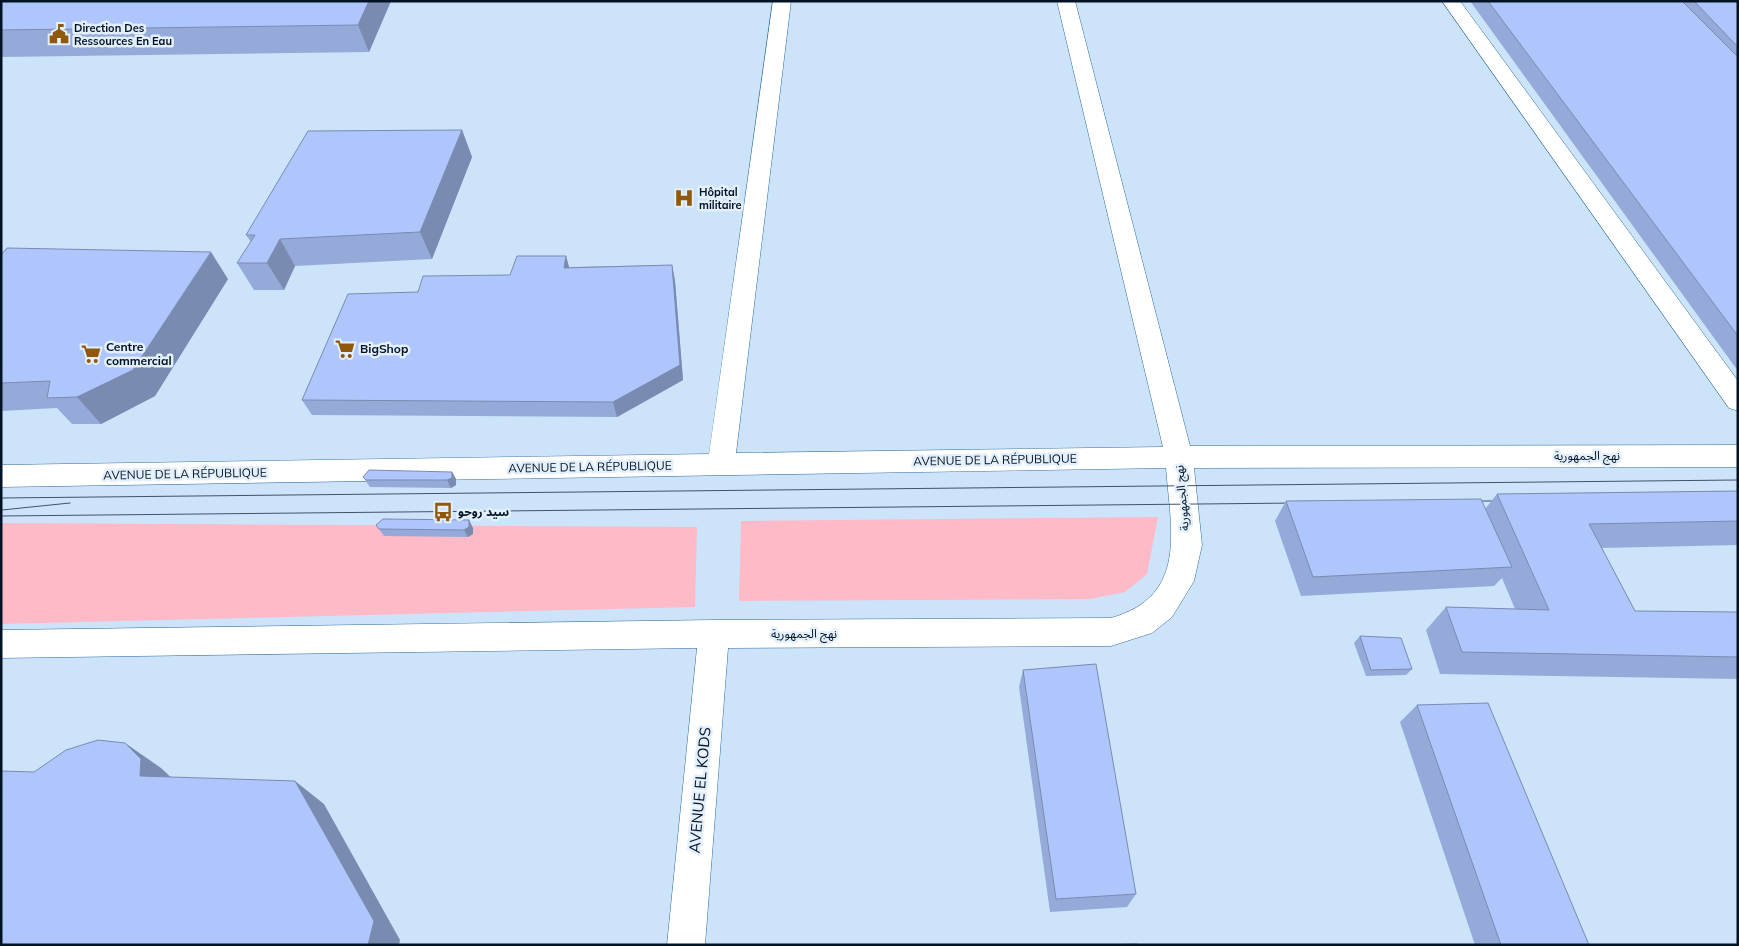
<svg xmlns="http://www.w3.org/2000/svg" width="1739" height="946" font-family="Mulish,'Noto Sans Arabic',sans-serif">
<rect width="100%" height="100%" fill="#cce3fa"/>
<path fill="#febac6" d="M1158 517 1147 574 1125 592 1090 599 739 601 741 521Z
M1 523 697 527 695 607 1 624Z"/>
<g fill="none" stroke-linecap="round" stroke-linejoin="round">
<defs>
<path id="street" d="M773 1H791L736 453 1163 447 1057 1H1075L1190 446 1738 445V467L1194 468 1202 545 1194 581 1172 617 1152 633 1111 646 728 648 705 945H667L697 648 1 658V630L714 620 1111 618C1188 596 1171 531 1166 468L1 487V465L709 454Z
M1442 1H1460L1738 381V411L1729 408Z"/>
</defs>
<use href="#street" stroke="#316b9d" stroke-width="1"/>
<use href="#street" fill="#fff" fill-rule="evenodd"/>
<path stroke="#3e5367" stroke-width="1" d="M1 498 1738 480
M1468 501H1505
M2 510 70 503
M1 516 1298 503"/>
</g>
<path fill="#96aada" d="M1 1H391L369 52 1 57Z
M1470 1H1738V371Z
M462 130 472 157 432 259 295 266 284 290H254L237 263 251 242 246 235Z
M1 255 228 279 155 396 101 424H72L57 408 1 411Z
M566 256 569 267 672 265 675 281 683 380 617 417 312 415 302 400 418 292 510 275Z
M452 472 456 479V485L451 488 370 487 363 477Z
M1738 491V545L1601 548 1635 611 1738 612V679L1440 674 1426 630 1446 607 1515 609 1502 578 1494 586 1301 596 1275 521 1286 501 1485 509 1497 494Z
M376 525 473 528V534L468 537 384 536Z
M1360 636 1412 669 1406 675 1366 676 1354 643Z
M1023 670 1136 894 1127 907 1050 912 1019 687Z
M1417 705 1589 945H1475L1400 722Z"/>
<path fill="#7a8bb1" d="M369 1H391L369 52 358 25Z
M462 130 472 157 432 259 420 232Z
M280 239 295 266 284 290 267 263Z
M211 252 228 279 155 396 101 424 77 397Z
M566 256 570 271 564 268Z
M672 265 675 281 683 380 617 417 613 402Z
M452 472 456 479V485L451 488 447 480Z
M469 520 473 528V534L468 537 464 530Z
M125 743 161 768 177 783 140 776Z
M295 781 324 804 400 940 399 945H368Z"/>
<path fill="#afc6fd" stroke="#7a8bb1" d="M1 1H369L358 25 1 30Z
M1488 1H1682L1738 57V336Z
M1694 1H1738V46L1735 44Z
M462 130 420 232 280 239 267 263H237L255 235H246L308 131Z
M7 248 211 252 133 370 77 397 47 398 50 381 1 383V255Z
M517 256H566L564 268 672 265 680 365 613 402 302 400 348 294 418 292 423 276 510 275Z
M369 470 452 472V478L447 480H366L363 477Z
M1738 491V521L1589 524 1635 611 1738 612V657L1462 652 1446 607 1549 610 1497 494Z
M1481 499 1512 567 1313 577 1286 501Z
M383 519 469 520V527L464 530 379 529 376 525Z
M1360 636 1401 638 1412 669 1371 670Z
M1096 664 1136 894 1056 899 1023 670Z
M1488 703 1589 945H1501L1417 705Z
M98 740 125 743 141 759 140 776 295 781 374 921 368 945H1V771L34 772 66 750Z
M1137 944V945H1103Z"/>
<defs>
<symbol id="civic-bare" viewBox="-9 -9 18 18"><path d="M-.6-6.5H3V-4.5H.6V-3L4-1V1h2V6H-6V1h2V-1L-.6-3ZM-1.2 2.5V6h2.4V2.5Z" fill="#8f580d" stroke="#e3effa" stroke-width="2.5" paint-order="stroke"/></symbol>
<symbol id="hospital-bare" viewBox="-9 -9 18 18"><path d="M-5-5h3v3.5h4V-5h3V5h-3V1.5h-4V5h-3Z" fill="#8f580d" stroke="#e3effa" stroke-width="2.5" paint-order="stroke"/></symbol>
<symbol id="supermarket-bare" viewBox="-9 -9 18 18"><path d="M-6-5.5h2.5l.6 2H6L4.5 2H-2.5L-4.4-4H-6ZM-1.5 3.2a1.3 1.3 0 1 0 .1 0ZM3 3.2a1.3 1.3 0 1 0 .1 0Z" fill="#8f580d" stroke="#e3effa" stroke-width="2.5" paint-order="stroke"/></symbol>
<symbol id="bus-bare" viewBox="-9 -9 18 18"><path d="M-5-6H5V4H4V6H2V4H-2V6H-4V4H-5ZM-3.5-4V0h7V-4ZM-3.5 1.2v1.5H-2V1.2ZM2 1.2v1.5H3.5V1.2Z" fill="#8f580d" stroke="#e3effa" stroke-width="2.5" paint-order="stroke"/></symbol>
</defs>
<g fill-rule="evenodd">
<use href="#civic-bare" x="45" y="20" width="28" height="28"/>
<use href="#hospital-bare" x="670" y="184" width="28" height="28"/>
<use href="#supermarket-bare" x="331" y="335" width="28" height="28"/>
<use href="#supermarket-bare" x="77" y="340" width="28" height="28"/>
<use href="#bus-bare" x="429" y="498" width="28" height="28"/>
</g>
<g text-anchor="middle" stroke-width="5" stroke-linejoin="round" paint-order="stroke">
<g font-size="11" font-weight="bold" fill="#001326" stroke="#e3effa" text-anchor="start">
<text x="74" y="32">Direction Des<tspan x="74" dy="13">Ressources En Eau</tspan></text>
<text x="699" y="196">Hôpital<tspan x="699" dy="13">militaire</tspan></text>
</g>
<g font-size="12" font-weight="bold" fill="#001326" stroke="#e3effa" text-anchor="start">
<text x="106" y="351">Centre<tspan x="106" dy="14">commercial</tspan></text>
<text x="360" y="353">BigShop</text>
<text x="458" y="516">سيد روحو</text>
</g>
<g font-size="12" fill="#001326" stroke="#e3effa">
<text x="1587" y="460">نهج الجمهورية</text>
<text transform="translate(995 460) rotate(-1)" y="4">AVENUE DE LA RÉPUBLIQUE</text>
<text transform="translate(590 467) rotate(-1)" y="4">AVENUE DE LA RÉPUBLIQUE</text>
<text transform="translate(185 474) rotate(-1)" y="4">AVENUE DE LA RÉPUBLIQUE</text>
<text transform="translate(1182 498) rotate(-95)" y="4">نهج الجمهورية</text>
<text x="804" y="638">نهج الجمهورية</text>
</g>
<g font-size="15" fill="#001326" stroke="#e3effa">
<text transform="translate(700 790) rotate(-85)" y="5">AVENUE EL KODS</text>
</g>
</g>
<rect width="1739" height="946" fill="none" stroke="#001326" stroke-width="5"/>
</svg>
